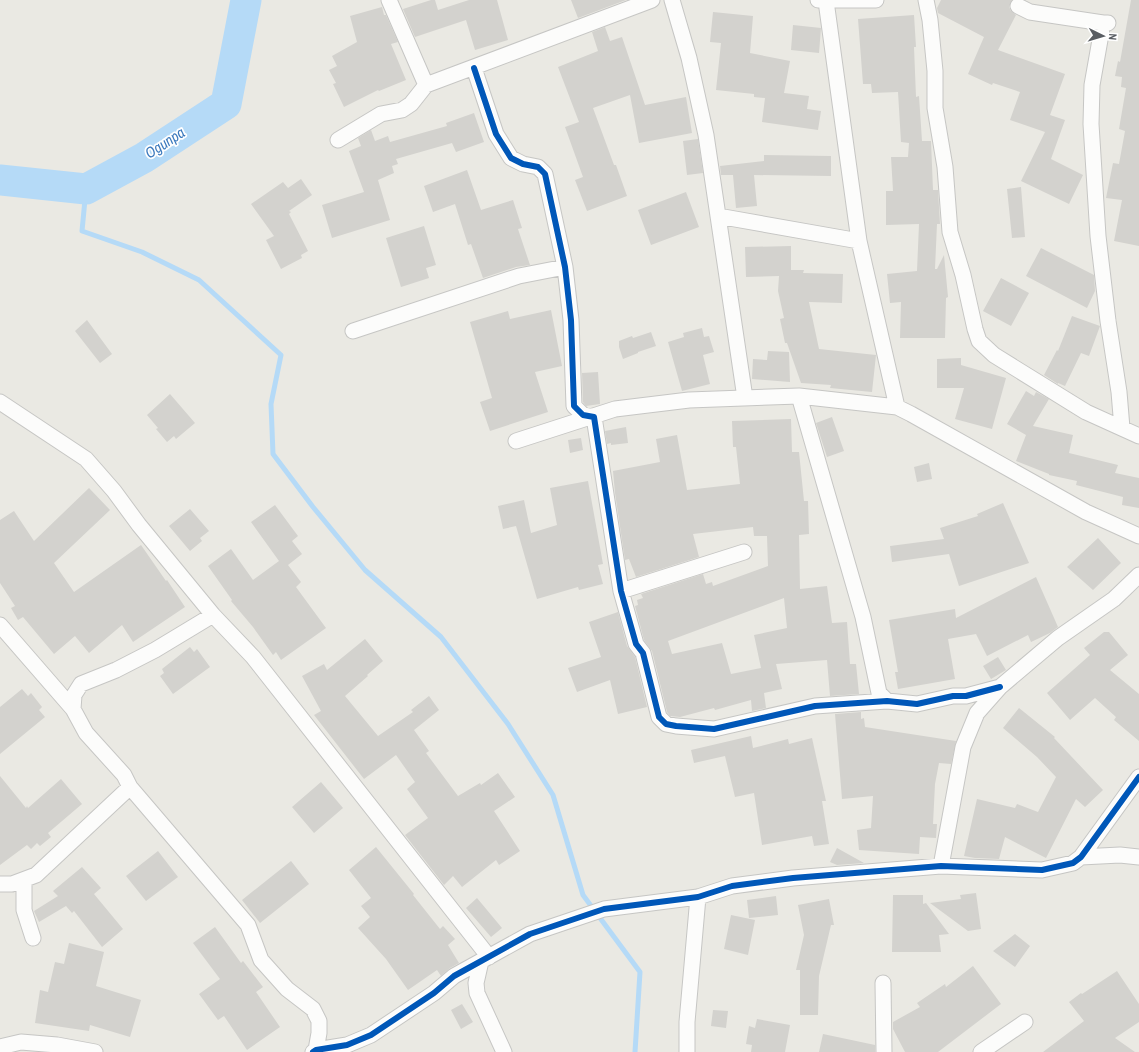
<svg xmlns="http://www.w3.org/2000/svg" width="1139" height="1052" font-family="'Archivo Narrow',sans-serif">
<rect width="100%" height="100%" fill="#eae9e3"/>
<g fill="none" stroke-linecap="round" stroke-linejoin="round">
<path stroke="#b5daf7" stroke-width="5" d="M86 189 82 231 142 252 199 280 281 355 271 404 273 454 313 507 365 570 441 637 508 724 553 795 583 895 640 972 635 1052"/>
<path stroke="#b5daf7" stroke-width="31" d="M0 180 86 189 145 157 226 104 246 0"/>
</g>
<path fill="#d3d2ce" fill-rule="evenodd" d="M431 0H435L438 10 469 0H497L508 40 475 50 466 20 415 37 403 9Z
M571 0H626L578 18Z
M941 0H1012L1009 7 1011 11 1016 15 998 50 1065 74 1050 115 1065 120 1051 159 1083 175 1069 204 1021 181 1045 132 1010 120 1020 92 993 83 992 85 968 74 984 37 938 13 937 8Z
M1131 0H1139V246L1114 241 1122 200 1106 198 1113 163 1119 164 1125 131 1119 129 1126 88 1121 87 1122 77 1115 76 1118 61 1120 62Z
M382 7 384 15H386L398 42 391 44 406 80 379 91 378 90 344 107 333 84 336 83 329 70 337 66 332 56 357 42 350 16Z
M713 12 753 16 750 53 790 61 784 93 809 96 807 109 821 111 818 130 762 122 765 98 754 97V94L716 90 721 43 710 42Z
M914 15 916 47H914L916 97 919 96 922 141H931L933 190H938L940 224H937L935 269H937L944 255 948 297 946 298 945 338H900L901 302 890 303 887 274 917 271 919 224 886 225V191H893L891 157H908L909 143 901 142 898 92 872 93 871 84H863L858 19Z
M793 25 821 28 819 53 791 50Z
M605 27 610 41 622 37 645 105 686 97 692 133 639 143 630 95 593 108 614 165H616L627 196 587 211 575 180 583 177 565 127 579 122 558 67 598 51 592 32Z
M474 113 484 142 456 152 452 143 396 159 398 164 392 166 394 173 378 180 390 220 332 238 322 205 364 192 349 151 361 146 358 138 371 130 375 141 388 136 390 142 447 126 446 123Z
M698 139 703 173 687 175 683 141Z
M764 155 831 156V176L754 175 757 206 736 208 733 175H721L720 166 764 161Z
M467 170 481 210 513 200 522 228 518 229 530 265 516 267 483 278 471 244 468 245 455 204 433 212 424 186Z
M301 179 312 195 289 211 291 212 289 214 308 251 301 255 302 258 281 269 266 240 274 236 251 204 283 182 288 188Z
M1021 187 1025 237 1012 238 1007 189Z
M686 192 699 227 651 245 638 210Z
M424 226 436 265 426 268 429 278 401 287 386 238Z
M791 246V270H804L803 273 843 274 842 303 809 302 819 349 876 355 872 392 830 388 831 385 801 383 787 343H785L780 319 784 318 778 291 779 276 746 277 745 247Z
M1041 248 1094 275 1095 291 1087 308 1026 276Z
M1001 278 1029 293 1011 326 983 311Z
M551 310 562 366 535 372 548 412 490 431 480 402 492 398 470 322 508 311 510 319Z
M1072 316 1100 326 1089 356 1081 353 1065 386 1058 383V384L1044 375 1057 350 1058 351Z
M87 320 112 354 100 363 75 331Z
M702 328 704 337 709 336 714 352 703 355 710 384 682 391 668 342 684 337 683 333Z
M651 332 656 346 638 352V353L623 359 619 347V341L632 336 633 338Z
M768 351 789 352 790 382 752 379 753 359 767 360Z
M961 358V365L1006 378 992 429 955 419 964 388H937V359Z
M598 372 600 404 586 406 583 402 582 373Z
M1026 391 1034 396 1036 392 1049 399 1033 426 1073 435 1069 453 1118 465 1115 473 1139 478V508L1122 505 1123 497 1076 485 1077 481 1049 475V474L1016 461 1026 435 1007 424Z
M170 394 195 423 176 439 174 436 167 442 156 429 158 428 147 415Z
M832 417 844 451 827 457 816 423Z
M791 419 792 452H799L804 501H808L809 534 799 535 800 589 827 586 832 623 847 622 850 664H856L859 694 830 696 827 660 776 664 782 689 764 693 766 708 752 711 751 700 715 710 714 708 680 717 670 716 667 712 652 651 644 640 635 606 638 605 637 600 643 598 641 594 703 574 706 584 712 582 713 586 768 566 767 536H754L753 527 693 534 699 557 636 577 629 559 625 560 615 493 613 471 660 462 656 439 677 435 687 490 740 484 736 447H733L732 421ZM784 598 787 628 754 635 761 668 731 674 722 643 672 654 668 641Z
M626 427 628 443 611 445V443L607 444 605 431Z
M581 438 583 450 570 453 568 440Z
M929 463 932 479 917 482 914 467Z
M588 481 603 564 598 565 603 584 579 590 578 587 537 599 516 526 503 529 498 506 524 500 531 533 557 525 550 488Z
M89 488 110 510 54 563 74 592 141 545 166 581 167 580 185 607 133 642 122 625 89 653 75 636 54 654 23 617 18 620 11 608 15 606 0 583V520L14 511 34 541Z
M1003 503 1029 563 959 586 949 554 892 562 890 546 944 539 940 528 978 516 977 514Z
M275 505 298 536 292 541 302 554 288 565 301 582 296 587 326 628 281 660 276 652 273 655 253 627 231 601 232 600 208 566 231 549 253 580 279 561 251 522Z
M190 509 209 531 200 538 202 541 190 551 169 526Z
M1098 538 1121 563 1093 590 1067 567Z
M1036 577 1058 627 1050 633 1031 642 1028 635 987 656 976 634 948 639 955 679 898 689 895 672H898L889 620 955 609 956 618Z
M618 612 627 646 635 657 647 707 618 714 610 680 577 692 568 668 601 657 589 622Z
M1104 632H1109L1128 655 1110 670 1139 694V741L1114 720 1116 717 1095 698 1070 720 1047 693 1090 655 1084 648Z
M365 639 383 661 367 675 368 676 345 696 378 736 413 712 411 710 429 696 439 710 414 730 429 751 426 753 458 796 480 783 481 785 498 773 515 797 494 811 520 851 499 865 496 860 462 887 453 876 444 885 405 835 428 818 407 789 415 782 396 755 364 779 314 715 321 711 302 676 324 664 327 670Z
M190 647 194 652 197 649 210 667 173 694 160 676 164 673 162 669Z
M998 657 1006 670 991 679 983 666Z
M22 689 28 696 31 693 42 707 39 710 45 717 0 754V707Z
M1019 708 1055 737 1054 738 1103 790 1085 807 1076 799 1046 858 1005 837 999 859 975 858 964 856 977 799 1015 808 1017 804 1038 812 1056 777 1037 757 1003 728Z
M861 712V719L864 718 865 727 956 741 951 764 939 763 935 784 933 824H937L936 838 920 837 919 854 859 850 857 830 871 828 873 796 842 799 835 714Z
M751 736 753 748 788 739 789 744 812 738 826 801H822L829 844 814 846 812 836 762 845 754 793 735 797 725 756 694 763 691 750Z
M0 776 26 808 27 806 28 808 61 779 82 804 48 833 51 837 40 846 37 843 31 849 27 845 0 865Z
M321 782 343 808 314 833 292 807Z
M376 847 414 894 413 895 440 929 443 926 455 939 448 945 459 963 450 968 441 976 437 970 408 990 386 959 358 928 370 917 361 906 371 898 349 870Z
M837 848 864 863 837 865 830 862Z
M158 851 178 877 146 901 126 876Z
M291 861 309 884 260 923 242 900Z
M82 867 101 888 94 894 123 929 102 947 74 911 72 913 66 906 39 922 34 911 58 896 53 891Z
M976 893 981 929 968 931 930 903 961 899 960 895Z
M893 895H923V904L926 903 949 934 939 935 941 952H892Z
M776 896 778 915 749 918 747 900Z
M477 898 502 928 491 937 466 908Z
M829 899 834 925H831L819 976 818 1015H800V970H796L804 935 798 905Z
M731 915 755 920 748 955 724 949Z
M215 927 241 963 243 961 263 987 256 992 280 1027 247 1050 224 1016 218 1020 199 994 220 979 193 943Z
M1015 934 1030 946 1015 967 993 951Z
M69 943 104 952 96 986 141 1000 130 1037 90 1025 89 1031 35 1023 40 990 48 992 55 962 64 964Z
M973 966 1001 1004 938 1052H905L893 1029V1022L920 1007 917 1003 945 984 946 987Z
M1117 971 1139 1004V1022L1115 1038 1135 1052H1043L1084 1021 1069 1002 1081 993 1082 994Z
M462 1004 473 1022 461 1029 451 1010Z
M713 1010 728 1011 726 1028 711 1026Z
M757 1019 790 1025 785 1052H751L752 1045 746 1044 749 1026 755 1028Z
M823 1034 875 1045V1052H819Z"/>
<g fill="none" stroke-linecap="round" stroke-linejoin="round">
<defs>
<path id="minor" d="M389 0 426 85
M672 0 689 58 706 135 745 398
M818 0H876
M926 0 930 20 935 71V108L945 167 950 232 963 275 975 329 979 341 994 355 1086 412 1139 436
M826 1 859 241 897 407
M1018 6 1030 12 1103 23
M1108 23H1103L1092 85 1091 124 1098 236 1108 321 1119 392 1122 428
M474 68 496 134 511 158 523 164 538 167 545 174 565 267 571 320 574 406 583 415 594 417 621 591 636 644 643 653 659 717 666 724 676 726 714 729 815 706 887 701 917 704 953 696H966L1000 687
M338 140 381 114 402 110 411 104 426 85 652 0
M718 216 859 241
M353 331 519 276 565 267
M799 396 863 617 879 693 887 701
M0 402 86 459 114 491 139 525 213 615 253 657 489 957
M516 441 615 409 689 400 799 396 897 407 911 414 1086 512 1139 536
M621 591 744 552
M0 625 73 709 86 733 124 775 130 787 248 925 261 960 287 989 313 1009 319 1021V1033L316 1050
M73 709 74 695 81 684 116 670 155 650 213 615
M1081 857 1120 855 1139 857
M941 866 963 747 977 713 1000 687 1058 638 1114 599 1139 575
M24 881V910L33 938
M0 884H12L36 875 130 787
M481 961 476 983 477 993 504 1052
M883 983 884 1052
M0 1047 21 1042 57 1045 95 1052
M313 1052 316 1050 347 1045 371 1035 434 993 454 976 530 934 604 909 698 897 732 886 793 878 941 866 1042 870 1073 863 1081 857 1139 777
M687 1052V1022L698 897
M981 1052 1025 1022"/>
</defs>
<use href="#minor" stroke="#c6c6c4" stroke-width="17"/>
<use href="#minor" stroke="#fcfcfb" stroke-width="15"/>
<defs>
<path id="cycleway" d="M474 68 496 134 511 158 523 164 538 167 545 174 565 267 571 320 574 406 583 415 594 417 621 591 636 644 643 653 659 717 666 724 676 726 714 729 815 706 887 701 917 704 953 696H966L1000 687
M313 1052 316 1050 347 1045 371 1035 434 993 454 976 530 934 604 909 698 897 732 886 793 878 941 866 1042 870 1073 863 1081 857 1139 777"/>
</defs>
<use href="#cycleway" stroke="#fff" stroke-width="8"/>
<use href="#cycleway" stroke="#0057b8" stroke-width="6"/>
</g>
<g text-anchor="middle" stroke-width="3.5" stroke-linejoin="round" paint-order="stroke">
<g font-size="15" font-style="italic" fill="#3b79bd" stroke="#fff">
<text transform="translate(165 143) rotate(-33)" y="5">Ogunpa</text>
</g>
</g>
<g transform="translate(1103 36) rotate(95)" stroke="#ffffff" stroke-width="3" paint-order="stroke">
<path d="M0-3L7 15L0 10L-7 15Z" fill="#595d62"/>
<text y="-6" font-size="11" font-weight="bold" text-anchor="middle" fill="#595d62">N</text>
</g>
</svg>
